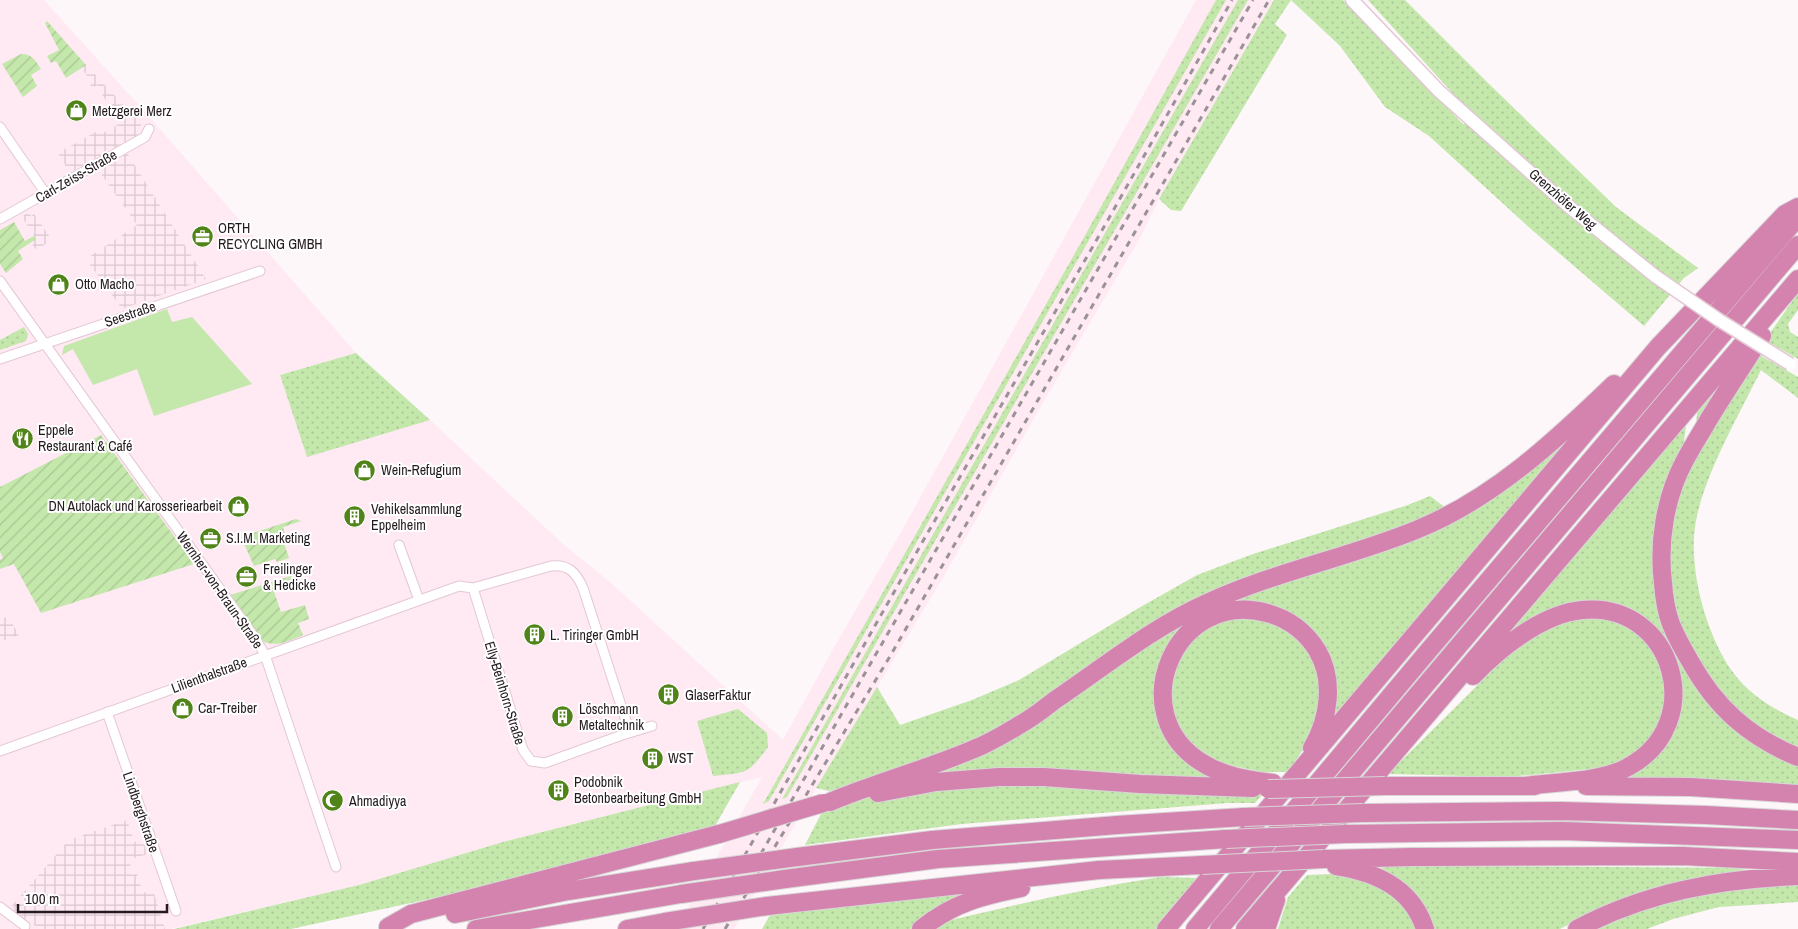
<svg xmlns="http://www.w3.org/2000/svg" width="1798" height="929" font-family="'Archivo Narrow',sans-serif">
<defs>
<pattern id="industrial-grid" width="8" height="8" patternUnits="userSpaceOnUse" patternTransform="scale(1.25)"><rect width="8" height="8" fill="#ffe9f3"/><path d="M0 4h8M4 0v8" fill="none" stroke="#dac7d0"/></pattern>
<pattern id="grass-dots" width="8" height="8" patternUnits="userSpaceOnUse" patternTransform="scale(1.25)"><rect width="8" height="8" fill="#c4e7ab"/><path d="M2 2h.1M6 6h.1" fill="none" stroke="#a8c693" stroke-width="1.8" stroke-linecap="round"/></pattern>
<pattern id="garden-furrows" width="10" height="10" patternUnits="userSpaceOnUse" patternTransform="scale(1.25)"><rect width="10" height="10" fill="#c4e7ab"/><path d="M-1 1l2-2M0 10L10 0M9 11l2-2" fill="none" stroke="#a8c693"/></pattern>
</defs>
<rect width="100%" height="100%" fill="#fdf7fa"/>
<path fill="#ffe9f3" d="M0 0H44L144 111 356 353 280 375 307 456 430 420 564 545 611 583 783 740 832 651 905 525 1196 0H1274L1159 199 1140 238 1048 394 944 576 822 778 734 929H676L762 777 503 842 359 885 170 929H0Z"/>
<path fill="url(#industrial-grid)" d="M86 65 141 124V133L70 173 58 153 99 130 101 134 119 124 97 85 92 88 86 74 81 68Z
M127 153 206 279 122 309 86 259 137 225 99 171Z
M28 212 31 216 34 214 52 240 36 250 31 242 36 239 22 217Z
M8 616 19 635 0 642V620Z
M127 820 134 842 143 839 147 854 129 860 133 875 137 874 143 893 153 890 165 929H40L10 908 69 840Z"/>
<path fill="url(#grass-dots)" d="M1216 0H1226L769 801 763 804 1083 239Z
M1238 0H1248L787 797 782 799Z
M1274 0H1343L1463 124 1476 119 1368 0H1405L1488 83 1616 207 1698 268 1684 278 1644 326 1532 230 1429 136 1385 107 1340 46 1291 0 1275 24 1287 35 1181 211 1171 210 1159 199Z
M1798 293V310L1788 324 1790 332 1798 337V359L1765 340Z
M24 327 28 334 26 341 0 350V340Z
M356 353 430 420 307 457 280 375Z
M1758 354 1798 377V398L1761 370C1739 415 1702 478 1695 527 1689 571 1706 634 1732 671 1748 694 1773 709 1798 720V748C1777 738 1758 728 1740 713 1702 680 1672 625 1669 574 1668 543 1673 511 1684 481 1700 439 1734 393 1758 354Z
M1730 370 1696 423 1698 406Z
M1687 419 1683 448 1660 514 1677 655 1697 690 1723 717 1798 764V784L1620 779 1650 760 1663 747 1611 767 1508 777 1388 774 1502 661 1494 647Z
M1581 428 1329 726 1314 658 1321 699 1313 734 1288 772H1262L1220 763 1193 746 1216 779 1017 767 937 772 916 765 829 791 816 788 877 687 900 725 972 700 1019 680 1137 609 1197 575 1253 554 1408 505 1430 496 1458 517Z
M738 709 767 733 768 747C747 775 748 772 713 776L697 721Z
M1022 780 1264 793 1255 803H1228L962 824 805 845 822 812 887 792Z
M740 782 715 826 503 883 291 929H174L359 885 503 842Z
M1431 866 1751 868 1659 887 1608 904 1560 929H1278L1288 897 1307 875 1332 874 1364 880 1382 871 1383 867Z
M1160 877 1198 878 1156 929H914C996 909 1077 890 1160 877Z
M1798 882V902L1719 907 1673 919 1647 929H1597C1636 909 1685 892 1729 887 1752 885 1775 884 1798 882Z
M976 891 931 914 910 929H762L770 915 917 895Z"/>
<path fill="#c4e7ab" d="M167 309 172 322 192 317 252 384 154 416 137 369 93 385 73 349 62 355 64 346Z"/>
<path fill="url(#garden-furrows)" d="M47 21 86 65 66 78 56 61 51 63 47 56 59 50 45 23Z
M21 54C32 54 35 60 41 69L31 75 37 86 23 97 2 64Z
M14 222 25 241 34 236 36 239 18 251 23 259 6 273 0 264V230Z
M101 435 194 564 41 613 14 564 0 569V560L3 558 0 552V487Z
M296 519 301 521 283 527 285 534H288L290 540 284 543 289 558 277 562 275 559 254 566 241 537Z
M291 576 292 579 272 586 281 612 305 605 309 619 298 623 303 635C289 641 279 647 264 642L230 595Z"/>
<g fill="none" stroke-linecap="round" stroke-linejoin="round">
<defs>
<path id="street" d="M0 127 46 194
M0 219 145 137 149 129
M0 281 255 638 265 655 336 867
M0 359 260 271
M399 545 419 600
M107 712 176 911
M622 735 652 726
M0 751 459 586 473 588 551 566C568 564 576 572 583 588L627 724 626 731 622 735 545 763 531 761 523 750 473 588
M0 907 25 926"/>
<path id="secondary" d="M1352 0 1439 91 1567 205 1655 276"/>
<path id="highway" d="M1762 336C1744 364 1726 391 1709 419 1701 433 1692 447 1684 462 1665 498 1658 543 1663 583 1664 597 1666 611 1671 624 1676 637 1683 649 1690 661 1716 708 1749 737 1798 757
M1473 676C1500 648 1542 614 1582 610 1674 601 1709 724 1628 767 1602 782 1554 782 1524 786
M1273 783C1249 780 1222 776 1201 762 1122 712 1176 588 1267 613 1289 619 1305 631 1317 650 1335 680 1329 719 1312 748
M1385 786H1535
M1586 786 1690 787 1798 794
M878 793 936 782 999 777H1044L1140 784 1253 788
M830 802C878 782 927 769 974 749 992 742 1009 731 1026 721 1036 715 1046 707 1055 700 1104 667 1153 627 1207 603 1274 572 1347 558 1416 530 1493 499 1555 441 1614 384
M1363 813 1561 811 1706 815 1798 820
M1345 834 1563 831 1798 840
M797 857 932 840 1117 825 1244 817
M1324 859 1412 857 1683 856 1798 862
M1336 866C1376 872 1412 888 1425 929
M785 879 938 859 1226 839
M767 906 1099 870 1202 865
M455 914 568 891 694 871
M388 927 411 914 719 834
M476 929 681 894
M627 929 665 922
M921 929C953 903 982 896 1021 888
M1166 929 1658 347 1785 214 1798 207
M1195 929 1429 650 1798 217
M1219 929 1798 245
M1245 929 1798 279
M1266 929 1276 900
M1577 929C1646 892 1720 879 1798 876"/>
</defs>
<use href="#street" stroke="#e3c7d5" stroke-width="11"/>
<use href="#secondary" stroke="#e3c7d5" stroke-width="15"/>
<use href="#highway" stroke="#d8d6d7" stroke-width="20"/>
<use href="#street" stroke="#fff" stroke-width="9"/>
<use href="#secondary" stroke="#fff" stroke-width="12"/>
<use href="#highway" stroke="#d482ae" stroke-width="18"/>
<path stroke="#9a9296" stroke-width="3" stroke-dasharray="6 6" stroke-linecap="butt" d="M755 864 1253 0
M703 929 923 541 1096 241 1232 0
M725 929 889 658 1269 0"/>
<defs>
<path id="secondary-bridge" d="M1655 276 1719 320 1790 364"/>
<path id="highway-bridge" d="M1268 789 1385 786
M1244 817 1363 813
M719 834 823 803
M1226 839 1345 834
M1202 865 1324 859
M694 871 797 857
M681 894 785 879
M665 922 767 906"/>
</defs>
<use href="#secondary-bridge" stroke="#e3c7d5" stroke-width="15" stroke-linecap="butt"/>
<use href="#highway-bridge" stroke="#d8d6d7" stroke-width="20" stroke-linecap="butt"/>
<use href="#secondary-bridge" stroke="#fff" stroke-width="12"/>
<use href="#highway-bridge" stroke="#d482ae" stroke-width="18"/>
</g>
<defs>
<symbol id="shop-disc" viewBox="-11 -11 22 22"><circle r="9.5" fill="#508419" stroke="#fff"/><path d="M-5-2.5h2.3a2.7 3.5 0 0 1 5.4 0H5L5.5 6h-11ZM-1.5-2.5h3a1.5 2.3 0 0 0-3 0Z" fill="#fff"/></symbol>
<symbol id="office-disc" viewBox="-11 -11 22 22"><circle r="9.5" fill="#508419" stroke="#fff"/><path d="M-6-3h4V-5.5h4V-3h4V5H-6ZM-1-4.5V-3h2v-1.5ZM-6 0V1H6V0Z" fill="#fff"/></symbol>
<symbol id="restaurant-disc" viewBox="-11 -11 22 22"><circle r="9.5" fill="#508419" stroke="#fff"/><path d="M-5-6h1v4h1v-4h1v4h1v-4h1v5L-1.5 .5V6h-2V.5L-5-1ZM5-6V6H3V1.5H1.5Q1.5-4 5-6Z" fill="#fff"/></symbol>
<symbol id="building-disc" viewBox="-11 -11 22 22"><circle r="9.5" fill="#508419" stroke="#fff"/><path d="M-4-6H4V6H1V3H-1V6H-4ZM-2.5-4.3h1.7v1.8h-1.7ZM.8-4.3h1.7v1.8H.8ZM-2.5-1h1.7V.8h-1.7ZM.8-1h1.7V.8H.8Z" fill="#fff"/></symbol>
<symbol id="mosque-disc" viewBox="-11 -11 22 22"><circle r="9.5" fill="#508419" stroke="#fff"/><path d="M3.5-4.9A6 6 0 1 0 3.5 4.9A5 5 0 1 1 3.5-4.9Z" fill="#fff"/></symbol>
</defs>
<g fill-rule="evenodd">
<use href="#shop-disc" x="64" y="98" width="25" height="25"/>
<use href="#office-disc" x="190" y="224" width="25" height="25"/>
<use href="#shop-disc" x="46" y="272" width="25" height="25"/>
<use href="#restaurant-disc" x="10" y="426" width="25" height="25"/>
<use href="#shop-disc" x="352" y="458" width="25" height="25"/>
<use href="#shop-disc" x="226" y="494" width="25" height="25"/>
<use href="#building-disc" x="342" y="504" width="25" height="25"/>
<use href="#office-disc" x="198" y="526" width="25" height="25"/>
<use href="#office-disc" x="234" y="564" width="25" height="25"/>
<use href="#building-disc" x="522" y="622" width="25" height="25"/>
<use href="#building-disc" x="656" y="682" width="25" height="25"/>
<use href="#shop-disc" x="170" y="696" width="25" height="25"/>
<use href="#building-disc" x="550" y="704" width="25" height="25"/>
<use href="#building-disc" x="640" y="746" width="25" height="25"/>
<use href="#building-disc" x="546" y="778" width="25" height="25"/>
<use href="#mosque-disc" x="320" y="788" width="25" height="25"/>
</g>
<g text-anchor="middle" stroke-width="4" stroke-linejoin="round" paint-order="stroke">
<g font-size="14" fill="#241a1f" stroke="#fff" text-anchor="start">
<text x="92" y="116">Metzgerei Merz</text>
<text x="218" y="233">ORTH<tspan x="218" dy="16">RECYCLING GMBH</tspan></text>
<text x="75" y="289">Otto Macho</text>
<text x="38" y="435">Eppele<tspan x="38" dy="16">Restaurant &amp; Café</tspan></text>
<text x="381" y="475">Wein-Refugium</text>
<text x="222" y="511" text-anchor="end">DN Autolack und Karosseriearbeit</text>
<text x="371" y="514">Vehikelsammlung<tspan x="371" dy="16">Eppelheim</tspan></text>
<text x="226" y="543">S.I.M. Marketing</text>
<text x="263" y="574">Freilinger<tspan x="263" dy="16">&amp; Hedicke</tspan></text>
<text x="550" y="640">L. Tiringer GmbH</text>
<text x="685" y="700">GlaserFaktur</text>
<text x="198" y="713">Car-Treiber</text>
<text x="579" y="714">Löschmann<tspan x="579" dy="16">Metaltechnik</tspan></text>
<text x="668" y="763">WST</text>
<text x="574" y="787">Podobnik<tspan x="574" dy="16">Betonbearbeitung GmbH</tspan></text>
<text x="349" y="806">Ahmadiyya</text>
</g>
<g font-size="14" fill="#241a1f" stroke="#fff">
<text transform="translate(76 176) rotate(-30)" y="5">Carl-Zeiss-Straße</text>
<text transform="translate(1563 199) rotate(41)" y="5">Grenzhöfer Weg</text>
<text transform="translate(130 314) rotate(-19)" y="5">Seestraße</text>
<text transform="translate(220 590) rotate(55)" y="5">Wernher-von-Braun-Straße</text>
<text transform="translate(209 675) rotate(-20)" y="5">Lilienthalstraße</text>
<text transform="translate(505 693) rotate(73)" y="5">Elly-Beinhorn-Straße</text>
<text transform="translate(141 812) rotate(71)" y="5">Lindberghstraße</text>
</g>
</g>
<path d="M18 904v8h149v-8" fill="none" stroke="#241a1f" stroke-width="2.5"/>
<text x="25" y="904" font-size="15" fill="#241a1f" stroke="#ffffff" stroke-width="4" paint-order="stroke">100 m</text>
</svg>
